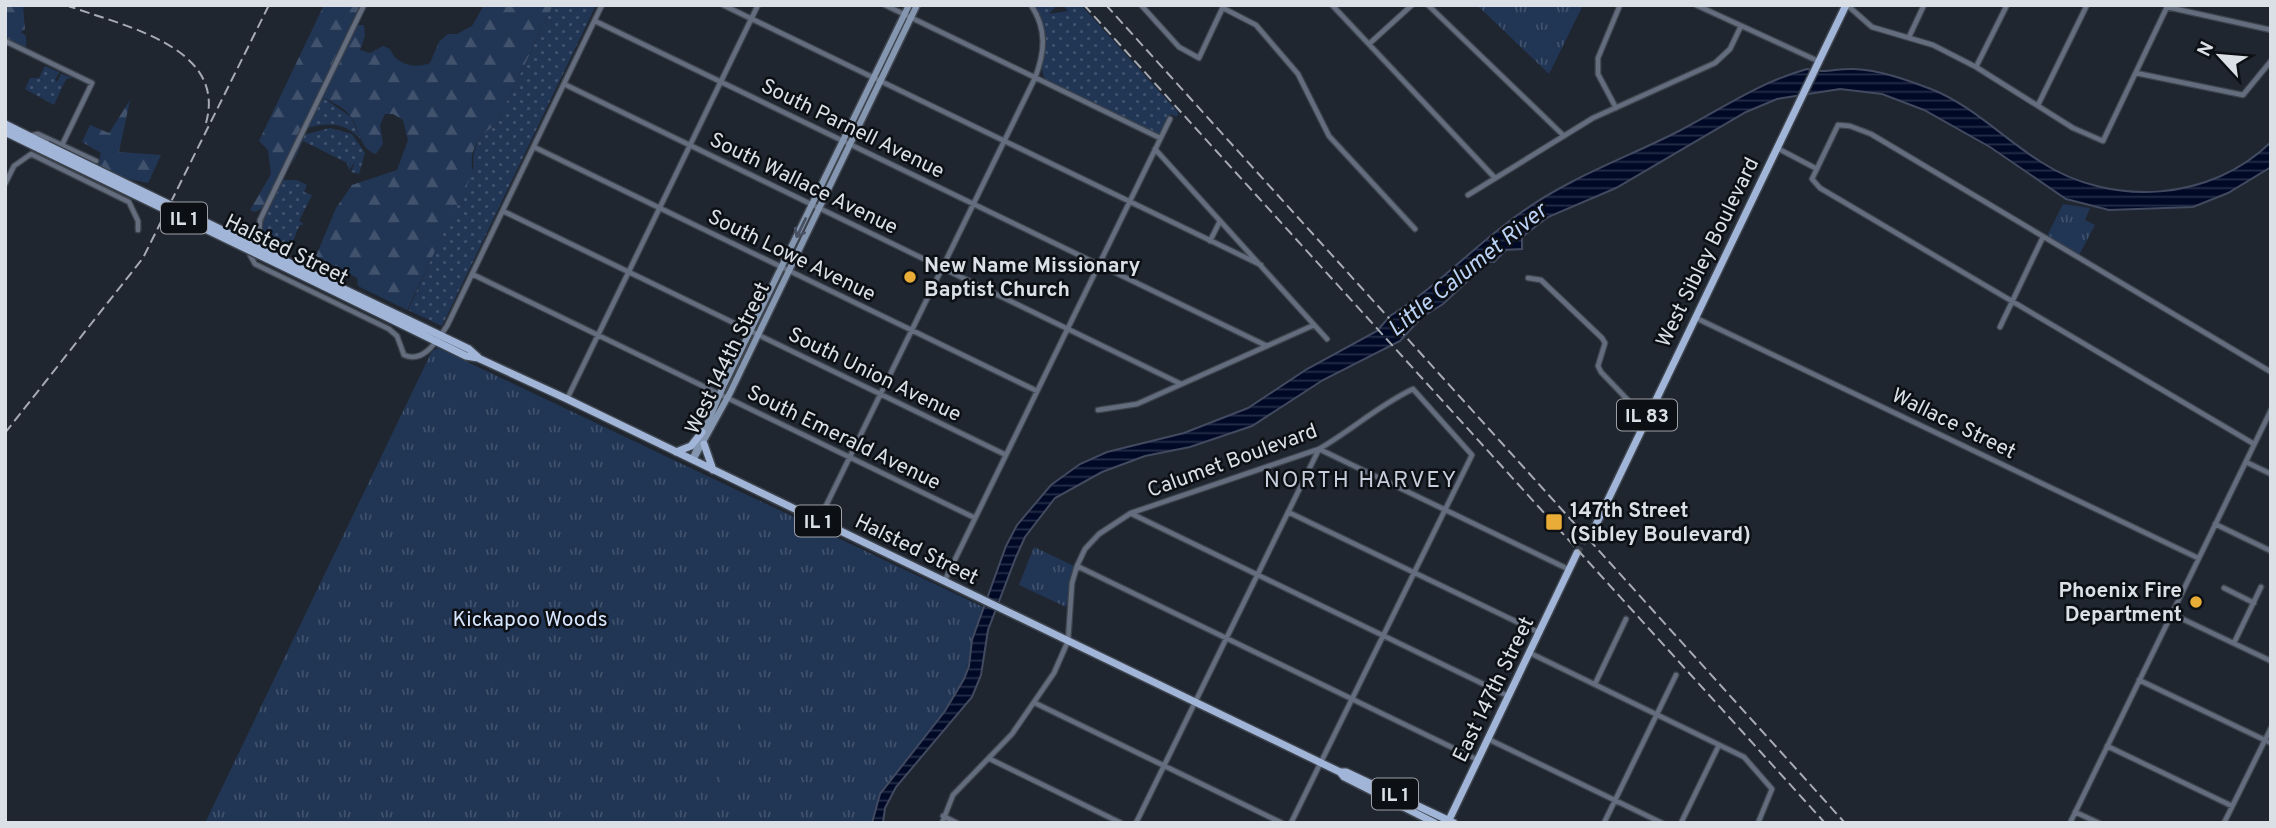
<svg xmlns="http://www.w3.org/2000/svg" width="2276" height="828" font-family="Overpass,sans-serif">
<defs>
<pattern id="grass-dots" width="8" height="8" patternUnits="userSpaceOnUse" patternTransform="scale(1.75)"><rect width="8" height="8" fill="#213555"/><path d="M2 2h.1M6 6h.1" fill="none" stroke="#41526d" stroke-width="1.8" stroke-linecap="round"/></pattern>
<pattern id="forest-firs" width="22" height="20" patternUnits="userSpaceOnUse" patternTransform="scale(1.75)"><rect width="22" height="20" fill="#213555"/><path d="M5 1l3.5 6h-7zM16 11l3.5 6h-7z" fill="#41526d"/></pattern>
<pattern id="park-tufts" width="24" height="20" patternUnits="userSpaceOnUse" patternTransform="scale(1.75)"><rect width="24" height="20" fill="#213555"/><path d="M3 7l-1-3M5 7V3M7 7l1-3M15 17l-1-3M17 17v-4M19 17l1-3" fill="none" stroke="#41526d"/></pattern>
<pattern id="water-rules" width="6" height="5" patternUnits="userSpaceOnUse" patternTransform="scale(1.75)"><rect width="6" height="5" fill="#000a27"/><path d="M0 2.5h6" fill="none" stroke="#252d46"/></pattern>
</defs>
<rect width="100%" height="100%" fill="#202630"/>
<path fill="url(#grass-dots)" d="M553 5H596L442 326 408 310 474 166C470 151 482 130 496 125Z
M1034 5H1057L1049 14 1068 11 1063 5H1081L1178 112 1177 117 1171 114 1160 135 1045 79C1035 61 1056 39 1034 5Z
M45 66 59 72 55 80 57 82 61 74 73 78 66 79 54 105 25 89 30 78H39Z
M322 97 351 117 361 140C346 122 328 122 307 128Z
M330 128 352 134 365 153 359 174 351 172 355 162 349 170 347 163 303 141 291 167 303 135Z
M283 180H297L307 185 304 192 312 195 299 221 304 224 299 226 291 247 262 234 261 225Z"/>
<path fill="url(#forest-firs)" d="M5 5H23L25 29 21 32 26 36V48L5 38Z
M324 5H360L271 193 261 209 254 212 250 210 271 174 268 150 259 141Z
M484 5H553L496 125C486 129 473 145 472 157 471 163 473 167 472 174L407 310 358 286 357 278 316 256 336 208 352 185 397 170 408 140 403 120 393 114H385L380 125 383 144 376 154C359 149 360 129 351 117 344 107 332 102 322 97L358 25H364L365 36 360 50 370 53 383 46 390 49C396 65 415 69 430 63L439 42 448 34H457L472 26Z
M130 100 119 152 161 155 148 183 124 178 98 165 101 153 82 142 90 125 109 133Z"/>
<path fill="url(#park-tufts)" d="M1477 5H1583L1549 74Z
M2063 204 2090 208 2085 220 2095 225 2079 255 2047 236Z
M438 348 983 607 964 679 945 710 880 794 872 823H205L432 351Z
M1034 547 1074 566 1066 607 1019 585Z"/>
<path fill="#213555" d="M748 710 764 717 757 715 744 749 749 751 740 758 728 789 734 791 717 788Z"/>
<path fill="url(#water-rules)" stroke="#424a60" stroke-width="2" d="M1807 69C1827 74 1835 68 1854 69 1880 70 1907 80 1931 89 1972 105 2004 139 2041 162 2112 208 2211 201 2271 142V167L2228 193 2193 207 2109 210 2066 199 1990 147 1924 110 1882 94 1840 89 1777 99 1746 112 1616 188 1548 217 1522 237V249L1506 250 1494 262H1488L1443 304 1422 317 1400 341 1323 380 1252 426 1190 447 1145 456 1102 472 1055 498 1025 537 1016 557 988 630 981 675 972 697 896 787 885 808 883 823H872L880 794 945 711 964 679 969 666 972 640 1006 546 1017 525 1051 485 1080 464 1107 452 1184 433 1248 408 1307 369 1377 331 1390 316C1437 287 1475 245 1519 214 1568 178 1626 158 1679 131 1723 108 1760 82 1807 69Z"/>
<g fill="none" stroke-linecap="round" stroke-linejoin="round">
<path stroke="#3c424b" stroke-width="7" stroke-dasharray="7 3.5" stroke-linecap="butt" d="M1577 553 1589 530"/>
<defs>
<path id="street" d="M364 5 260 220 259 235 250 255 255 264 389 329 397 336 404 355C424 364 437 340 447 326L602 5
M723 5 1261 265
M885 5 1160 138
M1141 5 1179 47 1199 58 1223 7
M1332 5 1495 178
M1428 5 1564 136
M1696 5 1818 61
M1847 5 1872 27 1933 45 1976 67 2073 128 2103 141 2168 5
M2167 7 2271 30
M1223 8 1256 25 1298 74 1329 136 1415 229
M595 21 1267 346
M1909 37 1924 5
M5 41 92 83 62 145
M1369 44 1412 5
M1976 67 2007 5
M2136 73 2243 95 2271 61
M564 84 1181 384
M2038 105 2087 5
M1616 108 1598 74V58L1620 5
M28 136 38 134 96 161
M534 147 1037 391
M1777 148 1817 169
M1155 149 1327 339
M5 184 14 166 31 154 129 202 138 221V230
M1468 195 1593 118 1715 63 1730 49 1741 26
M503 211 1006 455
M1210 241 1220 221
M472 274 975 518
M1528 278 1541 280 1602 338 1605 343 1598 366 1601 372 1646 419
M1696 318 2198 558
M2000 327 2043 237
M567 399 758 5
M1098 410 1137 404 1314 325
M2254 444 1820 188 1812 179 1838 125 1850 126 1871 134 2271 372
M2246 462 2271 474
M1288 512 1540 633
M1132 514 1508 696
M819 520 1035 78C1045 52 1047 29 1031 5
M2215 524 2271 551
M1077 566 1478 760
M945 580 1170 119
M2224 588 2254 603
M2172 614 2271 661
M2234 643 2261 587
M1530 653 1744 757 1772 789 1758 823
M2139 680 2271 743
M1595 684 1626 619
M1035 703 1282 823
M1488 739 1662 823
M2107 746 2232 806
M990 759 1121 823
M2075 812 2099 823
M943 816 957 823
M942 823 953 795 1012 734 1054 673 1068 641 1072 583 1077 566 1085 549 1099 534 1131 513 1319 449C1352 430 1379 405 1413 389L1472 455 1291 823
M1136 823 1319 449 1570 570
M1604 823 1676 675
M1681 823 1719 745
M2070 823 2271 410
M2224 823 2271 728"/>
<path id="secondary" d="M693 458 722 389 909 5
M693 460 730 393 917 5"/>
<path id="primary" d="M5 124 47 145
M5 132 44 151
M325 280 469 349 478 357
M323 286 466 356 478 358 567 399 1340 772H1346L1454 823
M704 444 713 470
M676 452 691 446 702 432
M1592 533 1846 5
M1340 772 1344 777 1435 823
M1448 822 1577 553"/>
</defs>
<use href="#street" stroke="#3e444d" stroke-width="7"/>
<use href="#secondary" stroke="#3e444d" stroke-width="9"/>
<use href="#primary" stroke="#3e444d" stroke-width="10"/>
<use href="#street" stroke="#636d7e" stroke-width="4.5"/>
<use href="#secondary" stroke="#8596b0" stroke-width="6"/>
<use href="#primary" stroke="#a0b5d7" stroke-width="7"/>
<path stroke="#a6abb3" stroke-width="2" stroke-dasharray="10 5" stroke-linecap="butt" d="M66 5C118 25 228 45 206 123
M1084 5 1825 823
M1106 5 1845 823
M5 433 143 258 269 5"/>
<defs>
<path id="primary-bridge" d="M47 145 325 280
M44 151 323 286"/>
</defs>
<use href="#primary-bridge" stroke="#3e444d" stroke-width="10" stroke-linecap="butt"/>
<use href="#primary-bridge" stroke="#a0b5d7" stroke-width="7"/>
</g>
<defs><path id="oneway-shaft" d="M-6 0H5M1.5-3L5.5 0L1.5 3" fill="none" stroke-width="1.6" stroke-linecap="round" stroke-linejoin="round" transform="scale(1.75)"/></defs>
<use stroke="#485262" href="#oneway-shaft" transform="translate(801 228) rotate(116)"/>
<g fill="#e8ac37" stroke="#0c0f13" stroke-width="2.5">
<circle cx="910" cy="277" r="7"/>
<rect x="1545" y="513" width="18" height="18" rx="3.5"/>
<circle cx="2196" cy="602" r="7"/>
</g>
<g text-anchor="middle" stroke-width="5" stroke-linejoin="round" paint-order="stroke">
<g fill="#0c0f13" stroke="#9da1a7" stroke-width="2">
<rect x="161" y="202.5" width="46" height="31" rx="5"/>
<rect x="1617" y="399.5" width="60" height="31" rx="5"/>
<rect x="795" y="505.5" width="46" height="31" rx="5"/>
<rect x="1372" y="778.5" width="46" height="31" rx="5"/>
</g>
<g font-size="19" font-weight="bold" fill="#dbe0e6">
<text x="184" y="225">IL 1</text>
<text x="1647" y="422">IL 83</text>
<text x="818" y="528">IL 1</text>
<text x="1395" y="801">IL 1</text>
</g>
<g font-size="21" fill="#dbe0e6" stroke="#0c0f13">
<text transform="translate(853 128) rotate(26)" y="7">South Parnell Avenue</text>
<text transform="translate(804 183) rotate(26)" y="7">South Wallace Avenue</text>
<text transform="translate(287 249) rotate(26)" y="7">Halsted Street</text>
<text transform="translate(1707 252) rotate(-64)" y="7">West Sibley Boulevard</text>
<text transform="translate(792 255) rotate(26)" y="7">South Lowe Avenue</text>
<text transform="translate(727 358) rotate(-64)" y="7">West 144th Street</text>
<text transform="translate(875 374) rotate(26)" y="7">South Union Avenue</text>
<text transform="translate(1954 423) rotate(26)" y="7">Wallace Street</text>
<text transform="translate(844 437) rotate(26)" y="7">South Emerald Avenue</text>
<text transform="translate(1232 460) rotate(-20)" y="7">Calumet Boulevard</text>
<text transform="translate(917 549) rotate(26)" y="7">Halsted Street</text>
<text transform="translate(1493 689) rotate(-64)" y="7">East 147th Street</text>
</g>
<g font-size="21" font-weight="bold" fill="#dbe0e6" stroke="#0c0f13" text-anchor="start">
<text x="924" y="272">New Name Missionary<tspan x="924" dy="24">Baptist Church</tspan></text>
<text x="1570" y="517">147th Street<tspan x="1570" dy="24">(Sibley Boulevard)</tspan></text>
<text x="2182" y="597" text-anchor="end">Phoenix Fire<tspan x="2182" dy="24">Department</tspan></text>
</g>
<g font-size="21" fill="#d6e5fe" stroke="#0c0f13">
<text x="530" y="626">Kickapoo Woods</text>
</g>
<g font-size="23" font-style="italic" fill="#bad1f5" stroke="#0c0f13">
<text transform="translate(1467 269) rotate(-39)" y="8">Little Calumet River</text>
</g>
<g font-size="23" letter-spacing="2" fill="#c5cdda" stroke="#0c0f13">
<text x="1361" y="487">NORTH HARVEY</text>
</g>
</g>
<rect width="2276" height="828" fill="none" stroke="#dbe0e6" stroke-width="14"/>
<g transform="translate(2220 56) rotate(296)" stroke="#0c0f13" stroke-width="5" paint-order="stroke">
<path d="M0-5L12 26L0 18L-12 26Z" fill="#dbe0e6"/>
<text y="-10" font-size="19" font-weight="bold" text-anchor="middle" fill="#dbe0e6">N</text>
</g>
</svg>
